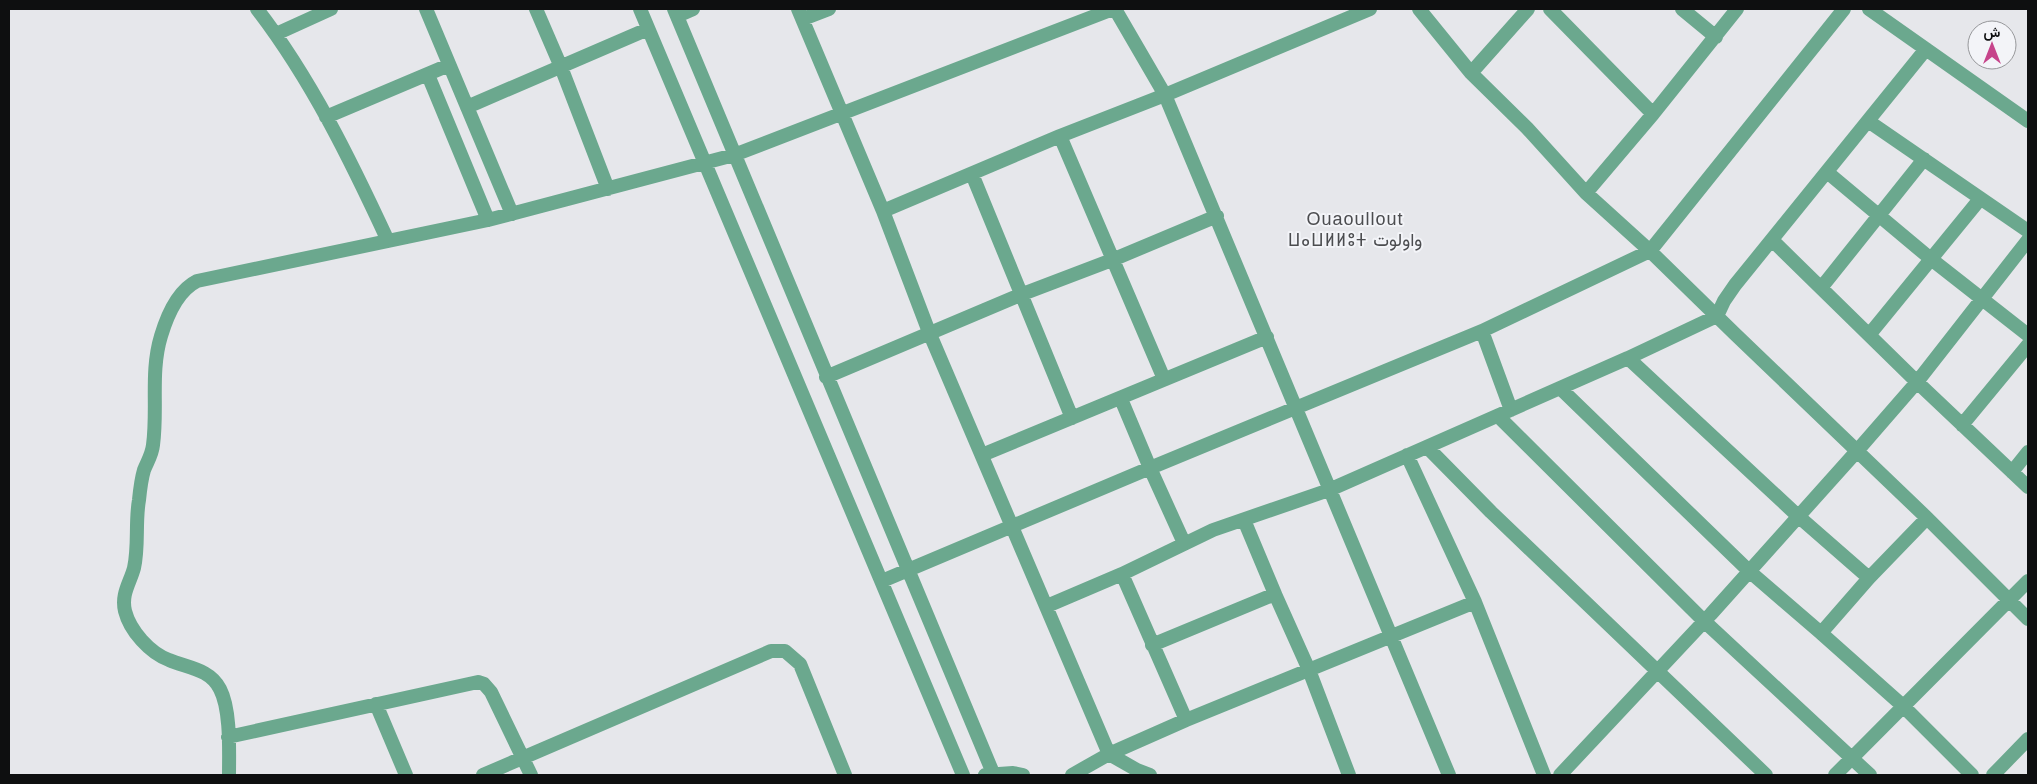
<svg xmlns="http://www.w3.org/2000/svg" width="2037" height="784" font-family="Helvetica,Vazirmatn,'Noto Sans Tifinagh',sans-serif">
<rect width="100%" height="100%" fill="#e6e7eb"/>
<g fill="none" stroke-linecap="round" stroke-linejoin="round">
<path stroke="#6ba88e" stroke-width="14" d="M257 9C311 79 351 161 388 241
M426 9 512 214
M536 9 561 67 608 189
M640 9 963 775
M674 9 993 773
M798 9 883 211 929 332 1109 754 1137 770 1150 775
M1115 9 1165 95 1449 775
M1419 9 1471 73 1527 128 1586 193 1650 251 1735 334 1927 518 2028 619
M1550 9 1653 114
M1682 9 1716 37
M1869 9 2028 121
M677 16 693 9
M803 19 829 9
M276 34 331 9
M1471 73 1528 9
M428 75 488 220
M467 107 648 29
M326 117 449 65
M1868 121 2028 231
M1060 136 1164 379
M1827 172 1931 259 2028 335
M972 174 1072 418
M1586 193 1653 114 1737 9
M883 211 1060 136 1165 95 1370 9
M1772 240 1917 382 2028 487
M1821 288 1924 159
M1482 331 1511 410
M1869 335 1980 199
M1628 358 1798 516 1869 578
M826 377 1020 295 1112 260 1217 216
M1561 389 1749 571 1821 633
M1121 399 1150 468 1184 543
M1498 416 1704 621 1870 775
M1962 425 2028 345
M1427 447 1491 512 1766 775
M982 455 1267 337
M1407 455 1475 602 1544 775
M2012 472 2028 452
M1927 518 1869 578 1821 633 1903 706 1972 775
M1244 520 1275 594 1309 670 1349 775
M1122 574 1186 720
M882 581 1150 468 1482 331 1650 251 1844 9
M1047 606 1122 574 1213 530 1329 490 1628 358 1717 316 1724 301 1735 285 1926 49
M1152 645 1275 594
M376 704 406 775
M228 737 478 682 484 684 491 692 531 775
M229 775C229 752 231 710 220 689 210 669 188 668 169 660 150 653 130 631 125 611 121 594 130 583 134 568 139 546 135 522 139 500 140 490 141 480 144 470 147 462 152 455 153 445 158 409 150 372 161 336 167 316 177 291 197 281L488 220 734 155 1113 9
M483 775 771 651H785L800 664 845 775
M985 775 1013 773 1023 775
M1072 775 1109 754 1186 720 1475 602
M1560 775 1711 614 1857 451 1917 382 2028 240
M1835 775 2028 581
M1993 775 2028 739"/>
</g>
<g text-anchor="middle" stroke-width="4" stroke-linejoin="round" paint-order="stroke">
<g font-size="18" letter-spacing="1" fill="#4b4c4f" stroke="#f3f4f8">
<text x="1355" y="225">Ouaoullout<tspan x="1355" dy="21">ⵡⴰⵡⵍⵍⵓⵜ واولوت</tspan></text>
</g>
</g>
<rect width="2037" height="784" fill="none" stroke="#0e0f10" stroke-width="20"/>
<g transform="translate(1992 45)"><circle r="24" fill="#f3f4f8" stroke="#97989b"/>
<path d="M0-4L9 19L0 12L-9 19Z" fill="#c6448b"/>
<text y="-8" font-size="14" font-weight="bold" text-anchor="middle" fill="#0e0f10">ش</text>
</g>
</svg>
